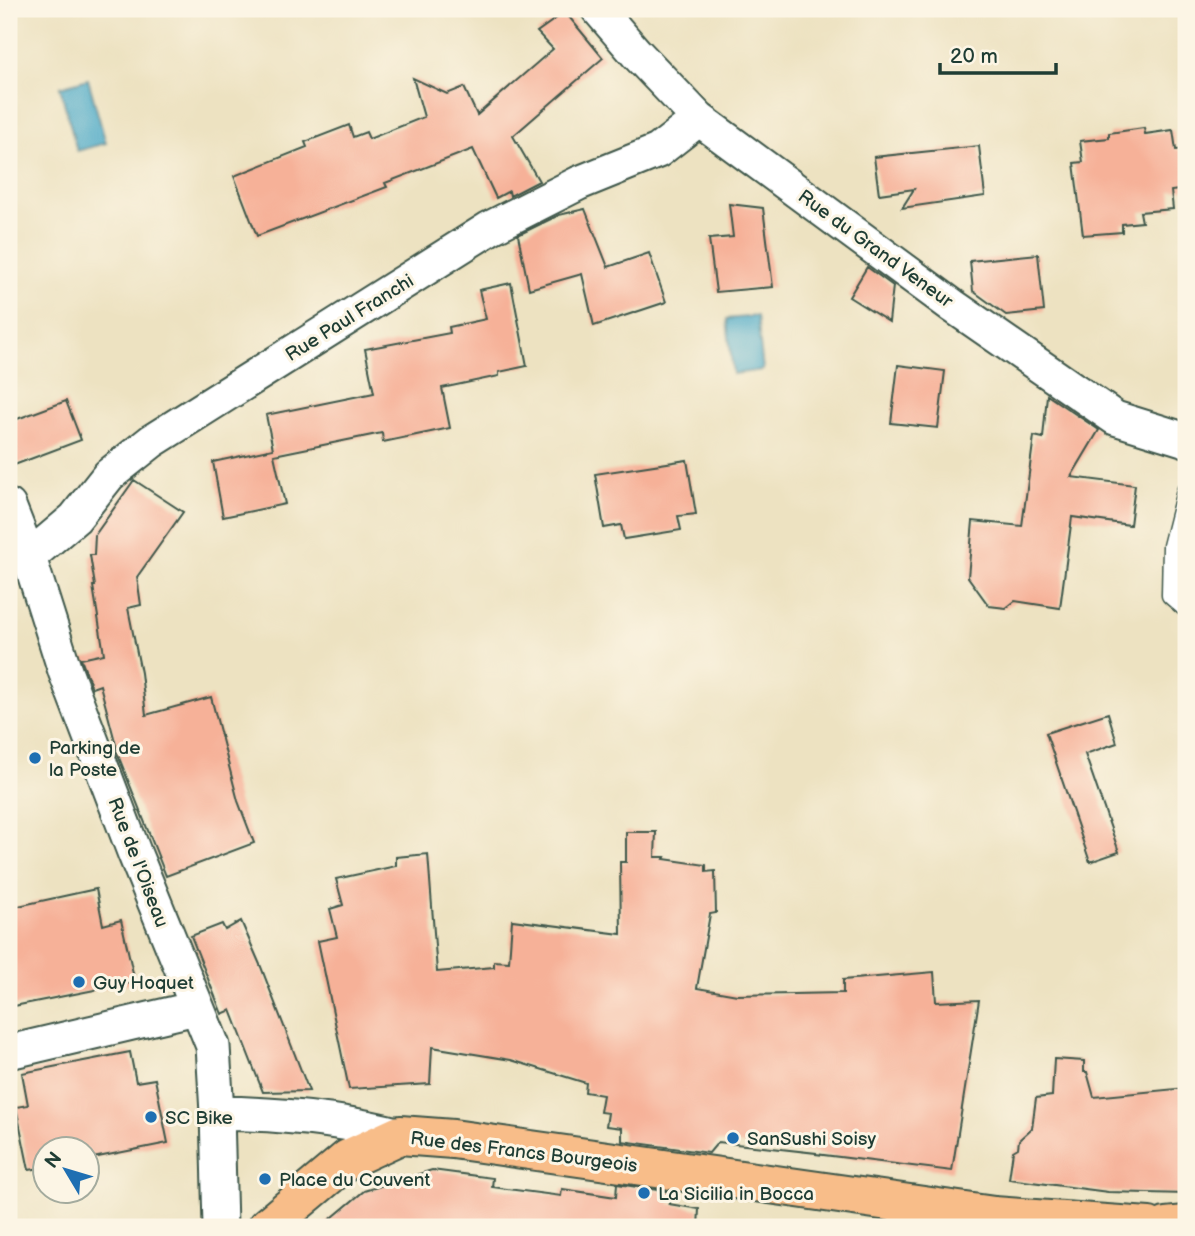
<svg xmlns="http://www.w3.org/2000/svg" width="1195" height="1236" font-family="'Balsamiq Sans',sans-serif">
<rect width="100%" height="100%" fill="#fcf5e5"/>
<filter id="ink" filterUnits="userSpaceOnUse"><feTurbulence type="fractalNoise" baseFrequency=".0143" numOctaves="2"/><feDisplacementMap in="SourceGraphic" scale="14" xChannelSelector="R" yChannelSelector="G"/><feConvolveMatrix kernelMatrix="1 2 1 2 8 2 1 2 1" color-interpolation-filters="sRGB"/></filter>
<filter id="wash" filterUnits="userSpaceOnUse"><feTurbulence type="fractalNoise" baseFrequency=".00686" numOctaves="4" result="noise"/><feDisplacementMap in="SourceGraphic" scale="28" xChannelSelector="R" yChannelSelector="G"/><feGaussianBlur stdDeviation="1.57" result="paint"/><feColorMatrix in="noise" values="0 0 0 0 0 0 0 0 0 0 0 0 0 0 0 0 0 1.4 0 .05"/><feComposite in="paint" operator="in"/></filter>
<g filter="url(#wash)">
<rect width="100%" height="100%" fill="#ede2c1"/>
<path fill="#47a7c6" stroke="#33727d" stroke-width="2" d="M88 79 106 143 77 151 60 87Z
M757 316 763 370 733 374 727 319Z"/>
<g id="blocks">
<path fill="#f6b198" d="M565 12 603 58 513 136 539 181 510 196 509 191 496 198 473 149 385 183 387 187 257 236 234 176 307 147 305 142 349 125 353 137 366 132 369 139 424 117 413 78 447 94 464 87 477 115 553 49 537 32Z
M1144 128 1145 134 1173 130 1176 150 1186 149V189L1171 191 1173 209 1140 212 1142 222 1122 224V232L1083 235 1074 163 1083 162 1080 141 1109 138V133Z
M979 146 985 196 902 208 914 189 879 194 874 157Z
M729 204 763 208 773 287 716 292 709 239 733 237Z
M585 209 608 267 649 253 666 302 594 326 582 274 529 289 518 235 559 215Z
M1038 254 1044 311 1006 315 973 291 970 261Z
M867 267 893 286 889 322 849 297Z
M511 283 527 366 499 372V376L442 388 450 428 383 442 382 433 274 455 285 504 223 517 213 462 273 449 266 415 374 393 365 349 450 333 449 327 486 319 479 290Z
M898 365 945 371 938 428 891 423Z
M1047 395 1099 430 1071 477 1135 485 1130 525 1072 517 1060 608 1015 601 1006 608 989 606 968 577 973 521 1022 526 1034 436 1043 438Z
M66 401 81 440 9 467V422Z
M687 460 696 514 678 516 681 530 624 539 621 525 604 528 595 474Z
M134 480 183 512 137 577 141 605 128 608 141 673 146 715 211 697 238 801 254 843 166 876 116 750 117 749 100 685 92 688 81 659 104 654 93 586H95L90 555H94L95 535Z
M1108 713 1117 743 1085 754 1119 852 1090 862 1046 733Z
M626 832H656L655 857H665L664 859 706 865V872L715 871 716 913 710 914 697 988 737 995 843 993V980L934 972 936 1002 979 1000 952 1171 816 1154V1153L718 1142 709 1153 622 1141V1128L606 1126 608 1113 600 1112 603 1095 585 1092 586 1083 511 1060 432 1047 430 1084 349 1089 318 941 337 937 330 909 343 905 336 879 396 866V857L428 854 437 972 494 967V961L509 962 512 920 621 934 620 862H626Z
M96 889 103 925 121 920 135 982 9 1007V908Z
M241 921 261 967 309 1091 263 1092 231 1010 222 1014 191 936 222 924 225 930Z
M130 1052 136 1082 155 1079 168 1143 88 1159V1149H46V1167L29 1170 16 1107 28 1105 22 1073Z
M1054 1059 1084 1061V1072H1087L1094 1097 1186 1088V1194L1108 1192 1009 1179 1013 1151 1018 1148 1019 1140 1032 1128 1036 1098 1052 1096Z
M432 1170 493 1178 492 1187 561 1196 562 1189 616 1197 617 1184 678 1193 669 1204 699 1209 698 1227H321L364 1191Z"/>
</g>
</g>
<g filter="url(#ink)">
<use href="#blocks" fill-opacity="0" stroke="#3e5649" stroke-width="2"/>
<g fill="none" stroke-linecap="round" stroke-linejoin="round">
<defs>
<path id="lane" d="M1186 491 1172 546 1171 595 1186 608"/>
<path id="street" d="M598 9 636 53 699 119 953 306 1115 418 1186 440
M9 506 29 557 65 671 134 852 213 1046 217 1113 220 1227
M29 557 75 518 109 475 152 441 490 228 579 183 658 151 699 119
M9 1052 196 1008
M217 1113C279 1114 340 1119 400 1135"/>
<path id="primary" d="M267 1227 348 1159 400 1135 453 1139 994 1216 1149 1227
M1166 1227 1186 1225"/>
</defs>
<use href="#lane" stroke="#3e5649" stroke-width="21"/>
<use href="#street" stroke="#3e5649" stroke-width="37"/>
<use href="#primary" stroke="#3e5649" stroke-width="42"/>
<use href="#lane" stroke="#fff" stroke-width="18"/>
<use href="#street" stroke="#fff" stroke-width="33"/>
<use href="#primary" stroke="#f8bd89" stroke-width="38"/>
</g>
</g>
<g fill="#1f6fb2" stroke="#fcf5e5" stroke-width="2.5">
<circle cx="35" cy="758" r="7"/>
<circle cx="79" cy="982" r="7"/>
<circle cx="151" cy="1117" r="7"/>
<circle cx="733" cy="1138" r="7"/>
<circle cx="265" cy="1179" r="7"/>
<circle cx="644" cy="1193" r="7"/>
</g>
<g text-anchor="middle" stroke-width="6" stroke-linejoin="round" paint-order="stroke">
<g font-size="19" fill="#1f3d34" stroke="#fcf5e5">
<text transform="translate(876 248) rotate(36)" y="7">Rue du Grand Veneur</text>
<text transform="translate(349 317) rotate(-32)" y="7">Rue Paul Franchi</text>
<text transform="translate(139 862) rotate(69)" y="7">Rue de l'Oiseau</text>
<text transform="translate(524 1151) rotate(7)" y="7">Rue des Francs Bourgeois</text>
</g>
<g font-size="19" fill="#1f3d34" stroke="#fcf5e5" text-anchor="start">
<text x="49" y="754">Parking de<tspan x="49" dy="22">la Poste</tspan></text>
<text x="93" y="989">Guy Hoquet</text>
<text x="165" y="1124">SC Bike</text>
<text x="747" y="1145">SanSushi Soisy</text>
<text x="279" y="1186">Place du Couvent</text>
<text x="658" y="1200">La Sicilia in Bocca</text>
</g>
</g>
<rect width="1195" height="1236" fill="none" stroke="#fcf5e5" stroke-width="35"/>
<g transform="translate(66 1170) rotate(308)"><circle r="33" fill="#fcf5e5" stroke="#a4ab9e" stroke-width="2"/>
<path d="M0-5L12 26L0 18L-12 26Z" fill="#1f6fb2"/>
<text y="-10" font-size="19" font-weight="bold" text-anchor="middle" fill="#1f3d34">N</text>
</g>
<path d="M940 63v10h116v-10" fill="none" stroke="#1f3d34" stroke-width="3.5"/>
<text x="950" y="63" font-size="21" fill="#1f3d34" stroke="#fcf5e5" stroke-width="5" paint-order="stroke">20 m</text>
</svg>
